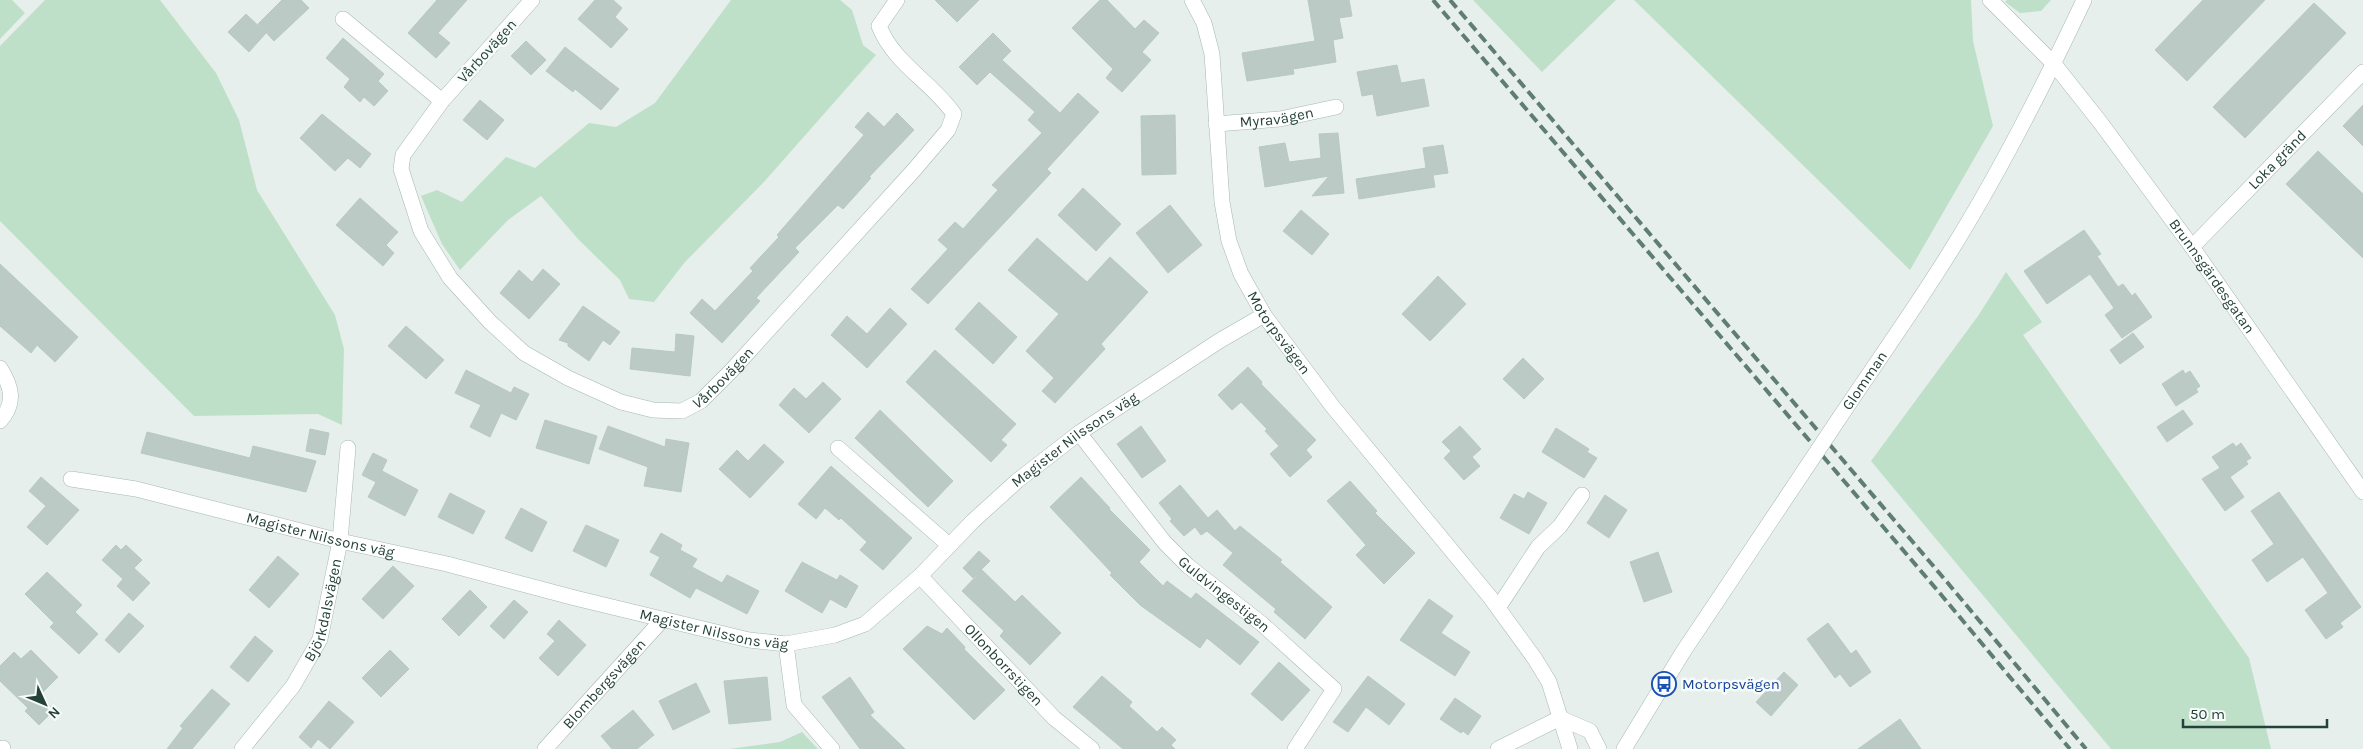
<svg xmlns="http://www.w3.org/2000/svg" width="2363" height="749" font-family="Karla,sans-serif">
<rect width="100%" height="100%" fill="#e6efeb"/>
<path fill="#bfe0c8" d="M0 0H12L25 13 0 39Z
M45 0H160L216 73 239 120 257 190 335 315 344 349 342 425 318 414 194 416 0 221V46Z
M731 0H840L852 10 863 45 876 55 763 183 685 262 654 302 629 299 620 280 578 239 541 196 508 220 460 270 442 244 421 196 437 190 462 202 506 157 535 168 589 123 616 127 655 103Z
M1473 0H1616L1542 72Z
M1634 0H1971L1973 41 1993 126 1910 270Z
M2007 0H2051L2041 11 2020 13 2005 2Z
M2006 272 2042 322 2023 335 2249 658 2271 749H2111L1871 461 1978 316Z
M802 732 818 749H729L780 742Z"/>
<path fill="#bbcac4" stroke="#b8c9c2" d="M282 0H301L309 8 274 41 258 24Z
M437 0H467L438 33 450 43 436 58 408 33Z
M595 0H613L622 8 615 17 628 29 611 48 578 19Z
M935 0H979L957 22Z
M1100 0H1107L1135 29 1144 20 1159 33 1142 52 1151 60 1122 92 1106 78 1113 69 1072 28Z
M1308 0H1349L1352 16 1339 18 1343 38 1333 40 1336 62 1293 69 1294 74 1247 81 1242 53 1315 41Z
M2203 0H2265L2187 81 2155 50Z
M2314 3 2346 33 2245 138 2213 107Z
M246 14 266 33 249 52 228 32Z
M993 33 1011 51 1002 60 1060 113 1078 93 1099 112 1047 169 1051 173 928 304 911 289 948 249 938 240 955 222 963 229 998 190 992 185 1042 133 1028 120 1035 112 990 72 977 85 959 67Z
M343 38 384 74 378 81 388 91 374 106 364 97 360 102 344 87 350 79 326 58Z
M526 41 546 60 531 75 511 56Z
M565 47 619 89 601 110 575 89 573 92 546 71Z
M1397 65 1401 83 1424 79 1429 106 1377 116 1373 94 1362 96 1357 72Z
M480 100 504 120 487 140 463 120Z
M2363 105V146L2343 126Z
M868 112 884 127 897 113 914 130 869 177 871 178 843 209 838 205 795 248 799 252 756 298 760 301 722 343 690 313 702 299 715 311 753 271 750 268 779 237 777 235 864 135 855 127Z
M322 114 371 154 360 168 348 158 335 171 300 138Z
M1175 115 1176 174 1142 175 1141 116Z
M1338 133 1344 193 1312 196 1329 176 1265 187 1259 147 1285 143 1289 162 1321 158 1319 134Z
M1443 145 1448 173 1433 175 1435 187 1359 199 1356 179 1426 168 1423 148Z
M2318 151 2363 194V258L2286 184Z
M1083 188 1121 224 1096 251 1058 215Z
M360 198 398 232 386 245 394 253 383 266 336 225Z
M1170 205 1202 245 1168 273 1136 233Z
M1301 210 1329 234 1312 255 1283 231Z
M2084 230 2101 254 2097 256 2118 287 2123 284 2132 296 2135 293 2152 317 2122 338 2105 315 2114 308 2090 274 2047 304 2024 271Z
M1037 238 1087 282 1110 257 1148 292 1101 344 1105 349 1055 403 1042 391 1054 378 1026 351 1059 314 1008 270Z
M0 264 78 337 55 362 37 345 31 353 0 326Z
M543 269 560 284 529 319 500 293 519 270 532 282Z
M1438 276 1466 304 1430 341 1402 314Z
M979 302 1017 337 993 364 955 329Z
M583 306 620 332 610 345 603 340 589 361 568 346V343L559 340Z
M890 308 907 324 867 368 831 335 847 316 867 334Z
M406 326 444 360 426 379 388 346Z
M2133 333 2144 347 2120 364 2110 350Z
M676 334 694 336 690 376 630 369 632 348 675 352Z
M935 350 1016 424 1001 440 1007 445 991 462 906 382Z
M1523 358 1544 379 1524 399 1503 379Z
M1248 367 1262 382 1261 384 1316 440 1306 450 1312 457 1290 477 1270 454 1279 446 1265 431 1267 429 1241 402 1232 410 1218 395Z
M466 370 511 393 514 387 529 394 516 420 501 413 490 437 470 427 481 405 455 393Z
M2183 370 2185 374 2190 371 2200 386 2196 389 2198 392 2176 406 2162 384Z
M823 382 841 399 809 433 779 405 794 388 806 399Z
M880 410 953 481 928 507 855 438Z
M2183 410 2193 424 2167 442 2157 427Z
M545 420 597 436 589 464 536 448Z
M608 426 665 447 666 439 689 443 681 492 644 486 648 467 599 449Z
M1141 426 1166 461 1142 478 1117 444Z
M1460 426 1481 449 1472 457 1480 466 1464 480 1444 458 1451 451 1442 442Z
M1556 428 1589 449 1587 452 1597 458 1584 478 1542 452Z
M310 429 329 433 325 455 306 451Z
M147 432 250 458 253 446 316 461 306 492 141 453Z
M2233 443 2236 447 2241 443 2251 458 2246 461 2248 464 2230 477 2244 497 2225 511 2202 479 2220 468 2212 457Z
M764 444 784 462 750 498 719 469 737 450 748 461Z
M373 453 387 460 378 479 382 471 418 490 405 516 368 497 376 482 362 475Z
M831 466 912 538 883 570 860 550 867 542 841 518 839 520 825 508 816 519 798 504Z
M41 477 79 510 47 545 27 527 46 506 29 491Z
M1081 477 1110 508 1109 509 1150 550 1139 562 1163 586 1167 581 1191 599 1196 593 1259 642 1240 665 1207 638 1200 648 1140 605 1110 575 1112 573 1050 507Z
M1350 481 1377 511 1375 513 1415 553 1384 584 1356 555 1366 545 1327 501Z
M1180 485 1208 518 1217 510 1235 531 1240 526 1282 560 1280 562 1332 607 1305 639 1274 612 1276 609 1223 565 1233 553 1207 531 1201 535 1195 527 1184 536 1170 521 1172 519 1159 503Z
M1528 492 1547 503 1529 534 1500 518 1514 494 1524 499Z
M2279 492 2361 607 2340 623 2343 627 2326 639 2305 610 2328 593 2303 557 2267 582 2252 560 2274 544 2251 511Z
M450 493 485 511 473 534 438 517Z
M1605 495 1627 510 1609 538 1587 523Z
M521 508 547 522 532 552 505 538Z
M586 525 619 540 606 567 573 551Z
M661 533 682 545 680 550 697 559 692 567 722 583 727 575 759 591 747 614 696 588 690 598 650 575 660 557 650 552Z
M116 545 121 550 126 545 142 560 134 568 150 583 133 601 117 586 123 579 102 560Z
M979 551 990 561 973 578 963 568Z
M1658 552 1672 592 1644 602 1630 562Z
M278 556 299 574 269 608 249 590Z
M802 562 837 580 840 575 858 586 846 608 830 599 822 613 785 591Z
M393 566 414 586 383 619 362 599Z
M982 570 1015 602 1022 595 1061 633 1030 665 1000 636 1004 631 962 591Z
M47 572 82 605 75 612 98 634 79 654 50 627 54 623 25 594Z
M470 590 487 607 459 636 442 619Z
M1429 599 1453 616 1441 633 1470 652 1455 676 1400 640Z
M514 600 528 612 504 639 490 626Z
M129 613 144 626 119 653 105 640Z
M559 620 586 645 558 676 539 658 555 641 547 634Z
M1828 623 1851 654 1856 650 1871 672 1850 687 1840 674 1835 678 1807 639Z
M927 626 942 634 947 628 965 647 964 649 1005 690 974 720 903 649Z
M255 636 273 651 248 682 230 667Z
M31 650 58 677 39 696 54 710 39 725 25 711 28 708 0 681V666L14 652 21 659Z
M390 650 409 669 381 697 362 678Z
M1279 662 1310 690 1282 721 1251 694Z
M1784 672 1798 685 1771 716 1756 702Z
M1102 676 1132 702 1129 706 1157 732 1162 727 1176 740 1171 745 1175 749H1123L1073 707Z
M1368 676 1405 704 1389 725 1366 707 1348 732 1333 722Z
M767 677 771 720 729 724 724 681Z
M850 677 874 712 870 715 905 749H860L822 697Z
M696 683 710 712 673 730 659 701Z
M212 689 230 704 192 749H167L183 728 180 726Z
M1455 698 1481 716 1468 735 1463 731 1461 733 1440 719Z
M329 701 354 722 330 749 318 739 311 748 299 737Z
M633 710 654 735 637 749H612L601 736Z
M1900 719 1921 749H1858Z"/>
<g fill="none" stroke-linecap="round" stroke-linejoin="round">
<defs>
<g id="minor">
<path id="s1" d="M532 0 442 101 403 155 401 169 421 231 450 278 490 322 524 353 568 378 621 402 653 410 682 411 701 401 731 371 914 170 948 130 954 114C932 82 894 64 879 26L897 0"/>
<path id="s2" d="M1192 0 1204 23 1212 54 1222 202 1229 241 1241 274 1264 315 1333 407 1490 597 1535 659 1549 682 1570 749"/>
<path id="s3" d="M1990 0 2054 64 2100 122 2192 247 2363 492"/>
<path d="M343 19 442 101"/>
<path id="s4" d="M1216 124 1280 119 1336 107"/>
<path id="s5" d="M2192 247 2363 72"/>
<path d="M0 368C12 387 16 403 0 421"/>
<path id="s6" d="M1079 433 1165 543 1188 566 1262 624 1334 689 1295 749"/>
<path d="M838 448 949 545"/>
<path id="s7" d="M71 479 136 489 340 541 447 564 575 598 749 640 786 644 835 635 865 624 920 576 973 521 1017 481 1079 433 1219 341 1264 315"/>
<path id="s8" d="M920 576 1054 718 1092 749"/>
<path d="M1498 608 1538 547 1560 526 1582 495"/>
<path d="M786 644 794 705 832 749"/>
<path d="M1560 718 1590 731 1599 749"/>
<path d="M2 749 3 748"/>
<path id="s9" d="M242 749 293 686 320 639 340 541 348 448"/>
<path id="s10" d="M545 749 663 619"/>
<path d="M1498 749 1560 718"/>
</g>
<g id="tertiary">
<path id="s11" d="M1840 417C1878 360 1919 303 1955 244 2003 166 2045 83 2084 0"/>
<path d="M1624 749 1683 652 1802 474"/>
</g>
</defs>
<use href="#minor" stroke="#a8b8b2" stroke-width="16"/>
<use href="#tertiary" stroke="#a8b8b2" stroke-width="16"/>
<use href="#minor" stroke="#fff" stroke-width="15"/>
<use href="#tertiary" stroke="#fff" stroke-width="15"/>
<path stroke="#5f7d75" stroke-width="4" stroke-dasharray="10 5" stroke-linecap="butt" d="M1433 0 1938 591 2070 749
M1450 0 1947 582 2086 749"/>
<defs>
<path id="tertiary-bridge" d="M1802 474 1840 417"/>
</defs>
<use href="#tertiary-bridge" stroke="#a8b8b2" stroke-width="16" stroke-linecap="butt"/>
<use href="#tertiary-bridge" stroke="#fff" stroke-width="15"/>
</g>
<defs>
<symbol id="bus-ring" viewBox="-11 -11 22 22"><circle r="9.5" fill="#f7fbf9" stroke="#1a4fb4" stroke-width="1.5"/><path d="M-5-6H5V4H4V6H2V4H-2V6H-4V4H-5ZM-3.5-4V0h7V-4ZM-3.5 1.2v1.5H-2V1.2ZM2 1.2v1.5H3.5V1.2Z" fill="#1a4fb4"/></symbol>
</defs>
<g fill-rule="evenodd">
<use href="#bus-ring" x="1650" y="670" width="28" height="28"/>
</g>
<g text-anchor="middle" stroke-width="5" stroke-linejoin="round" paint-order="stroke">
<g font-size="15" fill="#24423a" stroke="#f7fbf9">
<text transform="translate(487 51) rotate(-48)" y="5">Vårbovägen</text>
<text dy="5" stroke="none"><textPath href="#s4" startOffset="61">Myravägen</textPath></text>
<text dy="5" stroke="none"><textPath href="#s5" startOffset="122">Loka gränd</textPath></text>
<text dy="5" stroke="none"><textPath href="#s3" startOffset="355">Brunnsgärdesgatan</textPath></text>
<text dy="5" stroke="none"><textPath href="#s2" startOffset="351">Motorpsvägen</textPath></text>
<text dy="5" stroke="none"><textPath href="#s1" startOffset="666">Vårbovägen</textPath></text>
<text dy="5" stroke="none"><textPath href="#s11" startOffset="44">Glomman</textPath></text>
<text dy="5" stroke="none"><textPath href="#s7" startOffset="1096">Magister Nilssons väg</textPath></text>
<text dy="5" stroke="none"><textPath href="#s7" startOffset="256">Magister Nilssons väg</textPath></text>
<text dy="5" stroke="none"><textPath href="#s6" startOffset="218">Guldvingestigen</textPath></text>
<text dy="5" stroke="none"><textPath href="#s9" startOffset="164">Björkdalsvägen</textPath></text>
<text dy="5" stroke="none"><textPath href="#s7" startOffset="661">Magister Nilssons väg</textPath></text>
<text dy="5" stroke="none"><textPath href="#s8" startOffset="122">Ollonborrstigen</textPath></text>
<text dy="5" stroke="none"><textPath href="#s10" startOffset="88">Blombergsvägen</textPath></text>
</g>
<g font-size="15" fill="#164399" stroke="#f7fbf9" text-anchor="start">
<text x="1682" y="689">Motorpsvägen</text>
</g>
</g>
<g transform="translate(45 704) rotate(134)" stroke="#f7fbf9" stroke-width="4" paint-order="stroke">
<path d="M0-4L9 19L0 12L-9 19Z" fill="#24423a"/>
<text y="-8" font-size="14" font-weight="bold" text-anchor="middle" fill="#24423a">N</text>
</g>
<path d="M2183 719v8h144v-8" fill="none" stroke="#24423a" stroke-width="2.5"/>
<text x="2190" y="719" font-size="15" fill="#24423a" stroke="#f7fbf9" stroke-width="4" paint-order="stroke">50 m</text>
</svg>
